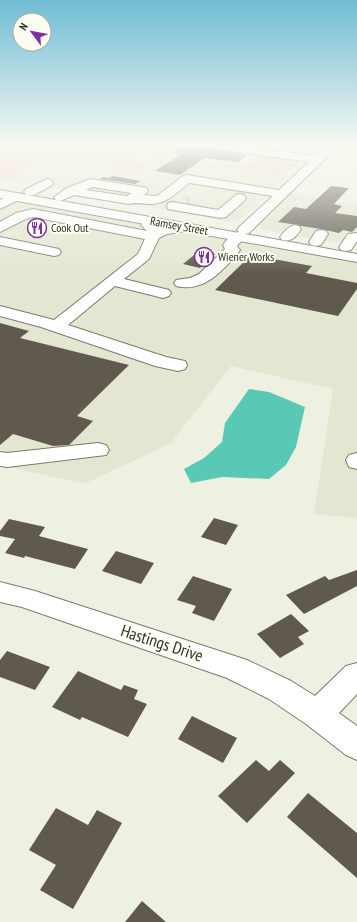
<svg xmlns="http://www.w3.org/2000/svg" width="357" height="922" font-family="'PT Sans Narrow',sans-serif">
<rect width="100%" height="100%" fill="#eef1e2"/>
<path fill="#e3e7d1" d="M149 155 289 176 241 219 230 222 3 179 39 162 55 159H88L110 163 114 167 142 164 130 160 135 156Z
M290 193 357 204V246L263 230 258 224Z
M0 199 357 263V518L314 514 333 389 231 366 171 443 84 484 0 465Z"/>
<path fill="#f6ccb5" d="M0 146H177L210 151 203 159C215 162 235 167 247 164 252 162 256 158 261 156 272 153 290 157 301 162L289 172 280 175 149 155 135 156 131 160 147 167C135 176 126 173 112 172L111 169 114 167C102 155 56 157 39 162 26 166 14 178 0 179Z"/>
<path fill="#59c9b6" d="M249 389 269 392 305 407 296 447 286 465 269 479 222 477 191 483 184 469 204 458 222 442 225 423Z"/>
<path fill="#5f594e" d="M177 146H219L220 150 247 155 238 162 204 158 180 175 155 171 181 154 176 153Z
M113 176 141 181 135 184 100 179 103 177 109 178Z
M331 186 349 188 334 204 342 206 335 213 357 216V227L352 232 343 230 339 233 321 229 301 226 294 224H291L278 222 294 207 306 209Z
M199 251 215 254 200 268 183 264Z
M251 255 312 266 306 273 357 283V289L338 316 215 290Z
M0 323 29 331 20 338 129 365 77 416 93 421 69 445 53 446 13 434 0 445Z
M214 518 238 525 226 545 201 537Z
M9 519 45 527 39 536 88 549 75 569 25 556 24 558 5 553 15 539 0 536V531Z
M116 551 154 563 141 584 102 571Z
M357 570V586L304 614 286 595 325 576 329 580Z
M193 576 232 589 214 621 192 613 196 606 177 600Z
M291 614 309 631 298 637 304 644 280 658 257 634Z
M7 651 50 667 35 690 0 677V660Z
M78 671 121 690 124 685 138 690 134 699 147 704 128 737 82 717 80 720 52 707Z
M192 716 237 738 223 763 178 739Z
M256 760 269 771 280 760 295 773 247 823 218 796Z
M308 793 357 833V878L287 817Z
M56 808 88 825 97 810 122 823 73 909 40 890 56 865 29 850Z
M142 901 166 922H125Z"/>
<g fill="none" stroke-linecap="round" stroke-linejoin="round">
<path stroke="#c8cabd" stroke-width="12" stroke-dasharray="12 6" stroke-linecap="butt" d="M187 203 190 202"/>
<defs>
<path id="minor" d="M220 146H238L316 156 327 146H338L249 233 245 234 246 236 237 246 240 250 238 253C222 271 204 293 176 286L174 283 176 280 190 278 199 274 225 249 223 245C227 239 232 234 239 232L237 230 239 227 273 196 189 183C178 192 166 204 151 204 143 204 137 202 129 204L74 195 60 201 56 200 54 197 67 188 90 179 142 187 146 188 148 191 144 195 157 196 183 176 187 175 279 190 309 162 224 150 220 149ZM92 187 131 193 127 196 86 190Z
M342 146H357V150L343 148Z
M47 179 51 180 53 183 51 186 34 195H26L24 192 26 189Z
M14 193 18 194 20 197 18 200 0 209V200Z
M240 194 244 195 246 198 244 201 226 217 221 218 173 210 168 209 167 206 168 203 173 202 218 210 236 195Z
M33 209 147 231 141 225 143 222C150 220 155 222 160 228L187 223 192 224 194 227 192 230 167 234 159 238 149 259 124 279 169 290 171 293 169 296 163 298 115 286 68 325 166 357 185 361 187 365 185 369 178 371 155 366 41 327 0 316V306L54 320 138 254 145 239 33 217 26 219 0 232V222L16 213Z
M294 225 299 226 301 229C296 237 292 242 282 240L280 237C284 232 288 227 294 225Z
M321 230 326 231 328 234 321 245 316 246 311 245 309 242 316 231Z
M357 233V241L351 250 346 251 341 250 339 247 348 234Z
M0 237 59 249 61 252 59 255 54 256 0 245Z
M98 443 106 445 109 450 106 455 7 467 0 466V452L7 453Z
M357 453V469L349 467 346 460 349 455Z
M0 582 35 591 247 660 291 681 315 696 346 666 357 663V694L339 713 357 726V760L346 755 306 724 269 699 227 678 22 607 0 602Z"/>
<path id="major" d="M0 190 357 254V262L0 198Z"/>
</defs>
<use href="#minor" stroke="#787b6e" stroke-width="2"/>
<use href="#major" stroke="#787b6e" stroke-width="2"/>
<use href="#minor" fill="#fff" fill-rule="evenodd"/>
<use href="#major" fill="#fff" fill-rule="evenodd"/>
</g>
<linearGradient id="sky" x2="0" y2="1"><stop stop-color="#6fbcd4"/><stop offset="0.53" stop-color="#f7f9f2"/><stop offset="1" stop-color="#f7f9f2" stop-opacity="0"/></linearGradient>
<rect width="357" height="275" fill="url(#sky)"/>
<defs>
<symbol id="restaurant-ring" viewBox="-11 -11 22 22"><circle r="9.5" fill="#fbfef0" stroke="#7e31a2" stroke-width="1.5"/><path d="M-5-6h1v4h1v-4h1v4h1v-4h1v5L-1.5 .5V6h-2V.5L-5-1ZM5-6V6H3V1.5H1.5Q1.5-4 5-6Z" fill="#7e31a2"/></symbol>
</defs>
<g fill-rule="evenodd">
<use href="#restaurant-ring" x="26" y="217" width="22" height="22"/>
<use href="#restaurant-ring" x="193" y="246" width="22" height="22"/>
</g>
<g text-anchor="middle" stroke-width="4" stroke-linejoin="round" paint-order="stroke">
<g font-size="12" fill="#2f302b" stroke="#fbfef0">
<text transform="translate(179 226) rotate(10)" y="4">Ramsey Street</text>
</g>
<g font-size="12" fill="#2f302b" stroke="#fbfef0" text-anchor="start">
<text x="51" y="232">Cook Out</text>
<text x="218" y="261">Wiener Works</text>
</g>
<g font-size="17" fill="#2f302b" stroke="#fbfef0">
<text transform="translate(162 643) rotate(18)" y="6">Hastings Drive</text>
</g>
</g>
<g transform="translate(32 32) rotate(302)"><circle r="19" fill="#fbfef0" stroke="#a9aca1"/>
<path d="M0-3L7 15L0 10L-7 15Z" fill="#7e31a2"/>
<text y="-6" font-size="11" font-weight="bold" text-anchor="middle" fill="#2f302b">N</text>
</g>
</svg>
